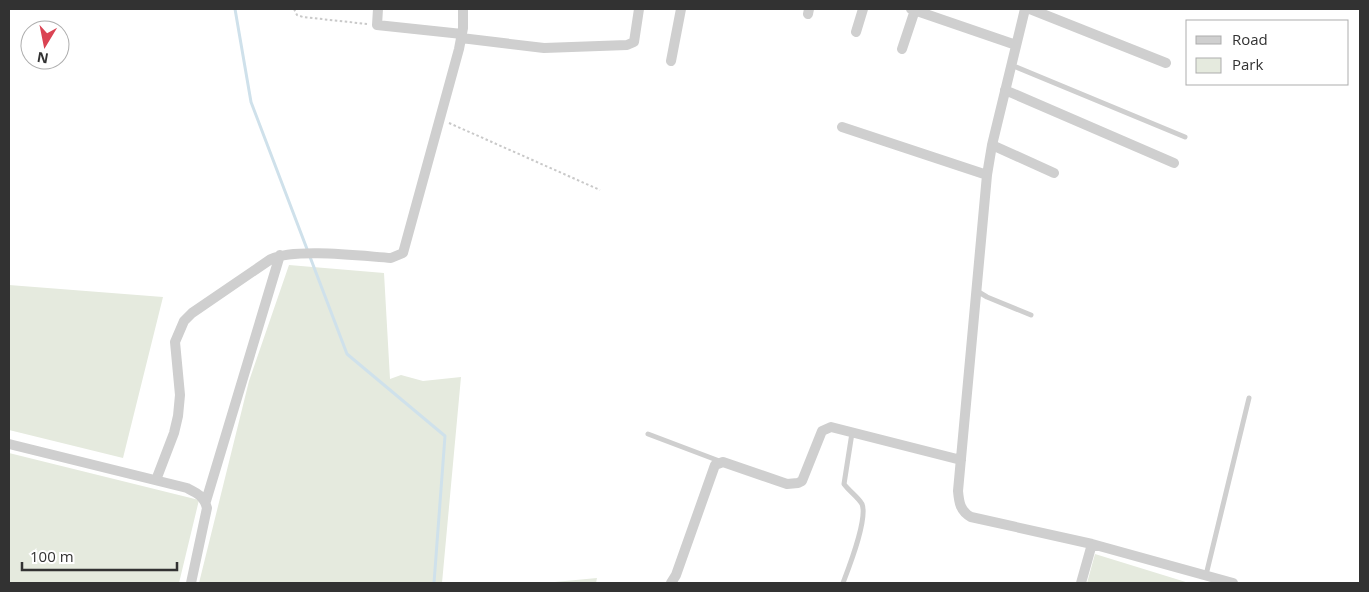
<svg xmlns="http://www.w3.org/2000/svg" width="1369" height="592" font-family="'Open Sans',sans-serif">
<rect width="100%" height="100%" fill="#fff"/>
<path fill="#e5eade" d="M289 265 384 273 390 379 401 375 423 381 461 377 442 583H199L249 381Z
M9 285 163 297 123 458 9 430Z
M9 453 199 500 179 583H9Z
M1095 554 1189 583H1087Z
M597 578 596 583H544Z"/>
<g fill="none" stroke-linecap="round" stroke-linejoin="round">
<path stroke="#cfe1eb" stroke-width="3" d="M235 9 251 102 347 354 445 436 434 583"/>
<path stroke="#c9c9c9" stroke-width="2" stroke-dasharray="2.5 2.5" stroke-linecap="butt" d="M294 9 297 15 303 17 367 24
M449 123 600 190"/>
<path stroke="#cfcfcf" stroke-width="5" d="M1011 65 1185 137
M977 291 987 297 1031 315
M648 434 722 462
M1206 575 1249 398
M843 583C849 567 868 519 862 504 858 497 849 491 844 484L852 433"/>
<path stroke="#cfcfcf" stroke-width="10" d="M378 9 377 25 462 34
M911 9 1016 45
M1025 9 992 145 987 175 958 491C959 502 960 511 971 517L1092 544 1233 583
M1030 9 1166 63
M808 14 809 9
M856 32 863 9
M461 38 544 48 627 45 634 42 639 9
M902 49 915 10
M671 61 681 9
M1005 90 1174 163
M842 127 987 175
M992 145 1054 173
M9 444 187 488C197 493 204 496 207 508L191 583
M156 480 174 433 178 416 180 395 175 342 184 321 192 313 271 259C296 248 361 256 391 258L403 253 459 49 463 28V9
M206 501 280 255
M671 583 676 575 715 465 723 462 787 484 798 483 802 481 822 431 831 427 961 460
M1081 583 1092 544"/>
</g>
<rect width="1369" height="592" fill="none" stroke="#323232" stroke-width="20"/>
<rect x="1186" y="20" width="162" height="65" fill="#ffffff" stroke="#adadad"/>
<rect x="1196" y="36" width="25" height="8" fill="#cfcfcf" stroke="#adadad"/>
<text x="1232" y="45" font-size="15" fill="#323232">Road</text>
<rect x="1196" y="58" width="25" height="15" fill="#e5eade" stroke="#adadad"/>
<text x="1232" y="70" font-size="15" fill="#323232">Park</text>
<g transform="translate(45 45) rotate(190)"><circle r="24" fill="#ffffff" stroke="#adadad"/>
<path d="M0-4L9 19L0 12L-9 19Z" fill="#da4353"/>
<text y="-8" font-size="14" font-weight="bold" text-anchor="middle" fill="#323232">N</text>
</g>
<path d="M22 562v8h155v-8" fill="none" stroke="#323232" stroke-width="2.5"/>
<text x="30" y="562" font-size="15" fill="#323232" stroke="#ffffff" stroke-width="4" paint-order="stroke">100 m</text>
</svg>
